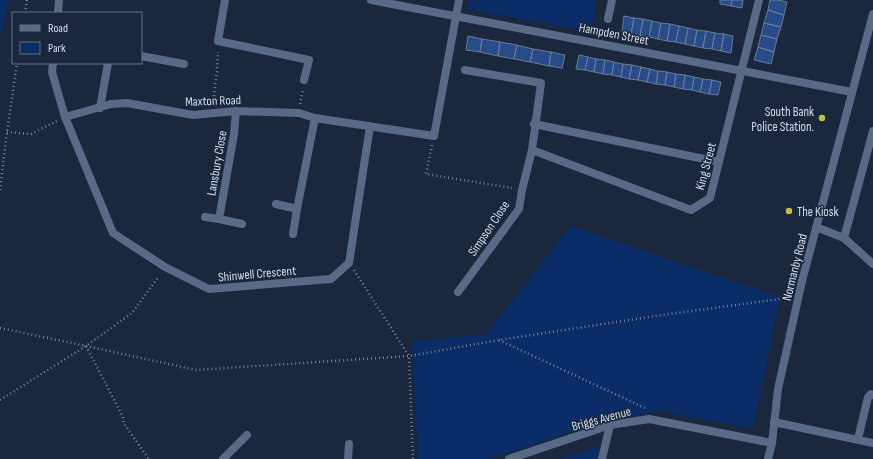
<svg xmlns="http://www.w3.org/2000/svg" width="873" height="459" font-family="'Sofia Sans Condensed',sans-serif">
<rect width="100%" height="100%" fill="#1a273c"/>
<path fill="#0b2d67" d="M0 0H9L0 38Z
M469 0H596L592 26 584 31 468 9Z
M571 226 780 297 753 429 659 411 604 421 489 459H418L412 341 486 334Z
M601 446 597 459H560Z"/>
<path fill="#284c89" stroke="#6a7a93" d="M720 0H732L731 6 720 4Z
M732 0H743L742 8 731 6Z
M770 0H778L787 2 784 15 768 10Z
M768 10 784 15 781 27 764 23Z
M624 16 634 18 631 34 622 32Z
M634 18 643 19 640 36 631 34Z
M643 19 652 21 649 37 640 36Z
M652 21 661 23 658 39 649 37Z
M661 23 670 24 667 41 658 39Z
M764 23 781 27 777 39 761 35Z
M670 24 679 26 676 42 667 41Z
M679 26 688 28 685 44 676 42Z
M688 28 697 30 694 46 685 44Z
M697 30 706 31 703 48 694 46Z
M706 31 715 33 712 49 703 48Z
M715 33 724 34 721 51 712 49Z
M724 34 733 36 731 53 721 51Z
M761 35 777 39 774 52 758 47Z
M468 36 482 39 480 52 466 50Z
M482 39 500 42 498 56 480 52Z
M500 42 517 45 514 59 498 56Z
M517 45 533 49 530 62 514 59Z
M758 47 774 52 771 64 754 60Z
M533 49 551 52 549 66 530 62Z
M551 52 565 55 562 68 549 66Z
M579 55 588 57 585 70 576 69Z
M588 57 596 59 594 72 585 70Z
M596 59 605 60 603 74 594 72Z
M605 60 614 62 612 75 603 74Z
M614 62 623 64 621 77 612 75Z
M623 64 632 65 629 79 621 77Z
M632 65 641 67 638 80 629 79Z
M641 67 650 69 647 82 638 80Z
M650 69 658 71 656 84 647 82Z
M658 71 667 72 665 85 656 84Z
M667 72 676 74 674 87 665 85Z
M676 74 685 75 683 89 674 87Z
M685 75 694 77 692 90 683 89Z
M694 77 703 79 700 92 692 90Z
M703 79 712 80 709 94 700 92Z
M712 80 721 82 718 95 709 94Z"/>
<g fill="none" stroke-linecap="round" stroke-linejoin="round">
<path stroke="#778294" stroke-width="2.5" stroke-dasharray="1 3" stroke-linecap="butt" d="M25 13 27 0
M213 104 217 71 218 52
M300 104 303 89
M7 132 31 134 57 121
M432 145 426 174 512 188
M0 190 7 132 17 63
M354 270 409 356 413 459
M0 328 86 346 123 417 124 424 149 459
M499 340 645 408
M86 346 196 370 409 356 499 340 662 315 788 298
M0 400 86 346 132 313 159 276"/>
<path stroke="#596a86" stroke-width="8" d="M141 56 184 64
M100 108 108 63
M774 422 873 443
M858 439 868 397 871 394 873 395
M602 459 610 425"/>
<path stroke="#596a86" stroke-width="8" d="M225 0 218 41 309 60 304 80
M371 0 852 92
M58 13 59 0
M608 19 612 0
M53 63 52 72 65 117 113 233 165 267 209 289 331 279 349 263 370 126
M65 117 111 104 127 103 193 115 236 111 299 113 315 118
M534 124 719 162
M532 150 691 210 710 198 759 0
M276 204 297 209 315 118 434 136 459 0
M205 217 219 219 234 134 236 111
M219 219 242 224
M816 227 844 238 873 264
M293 234 297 209
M844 238 873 131
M458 292 519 209 522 190 532 150 541 83 465 70
M223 459 247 435
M348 459 349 444
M509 459 610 425 649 419 772 443"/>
<path stroke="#596a86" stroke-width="8" d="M768 459 772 443 778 389 802 281 873 14"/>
</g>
<g fill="#bdbf43" stroke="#1a273c" stroke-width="1.5">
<circle cx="822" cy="118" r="4"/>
<circle cx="789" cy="211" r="4"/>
</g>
<g text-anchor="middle" stroke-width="3" stroke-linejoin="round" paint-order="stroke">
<g font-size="13" fill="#d4ddeb" stroke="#1a273c">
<text transform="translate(614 33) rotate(11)" y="5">Hampden Street</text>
<text transform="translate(213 100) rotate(-2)" y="5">Maxton Road</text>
<text transform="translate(216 163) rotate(-80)" y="5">Lansbury Close</text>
<text transform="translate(705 166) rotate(-75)" y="5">King Street</text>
<text transform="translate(488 228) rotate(-56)" y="5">Simpson Close</text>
<text transform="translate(794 267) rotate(-76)" y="5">Normanby Road</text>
<text transform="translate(257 273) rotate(-5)" y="5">Shinwell Crescent</text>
<text transform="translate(601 418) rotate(-15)" y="5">Briggs Avenue</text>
</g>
<g font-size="13" fill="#d4ddeb" stroke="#1a273c" text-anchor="end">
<text x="814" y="116">South Bank<tspan x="814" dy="15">Police Station.</tspan></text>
<text x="797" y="216" text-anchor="start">The Kiosk</text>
</g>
</g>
<rect x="12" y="12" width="130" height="52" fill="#1a273c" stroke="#647082"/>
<rect x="20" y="25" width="20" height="6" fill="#596a86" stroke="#647082"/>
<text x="48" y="32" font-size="12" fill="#d4ddeb">Road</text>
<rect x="20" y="42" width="20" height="12" fill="#0b2d67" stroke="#647082"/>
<text x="48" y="52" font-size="12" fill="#d4ddeb">Park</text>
</svg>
